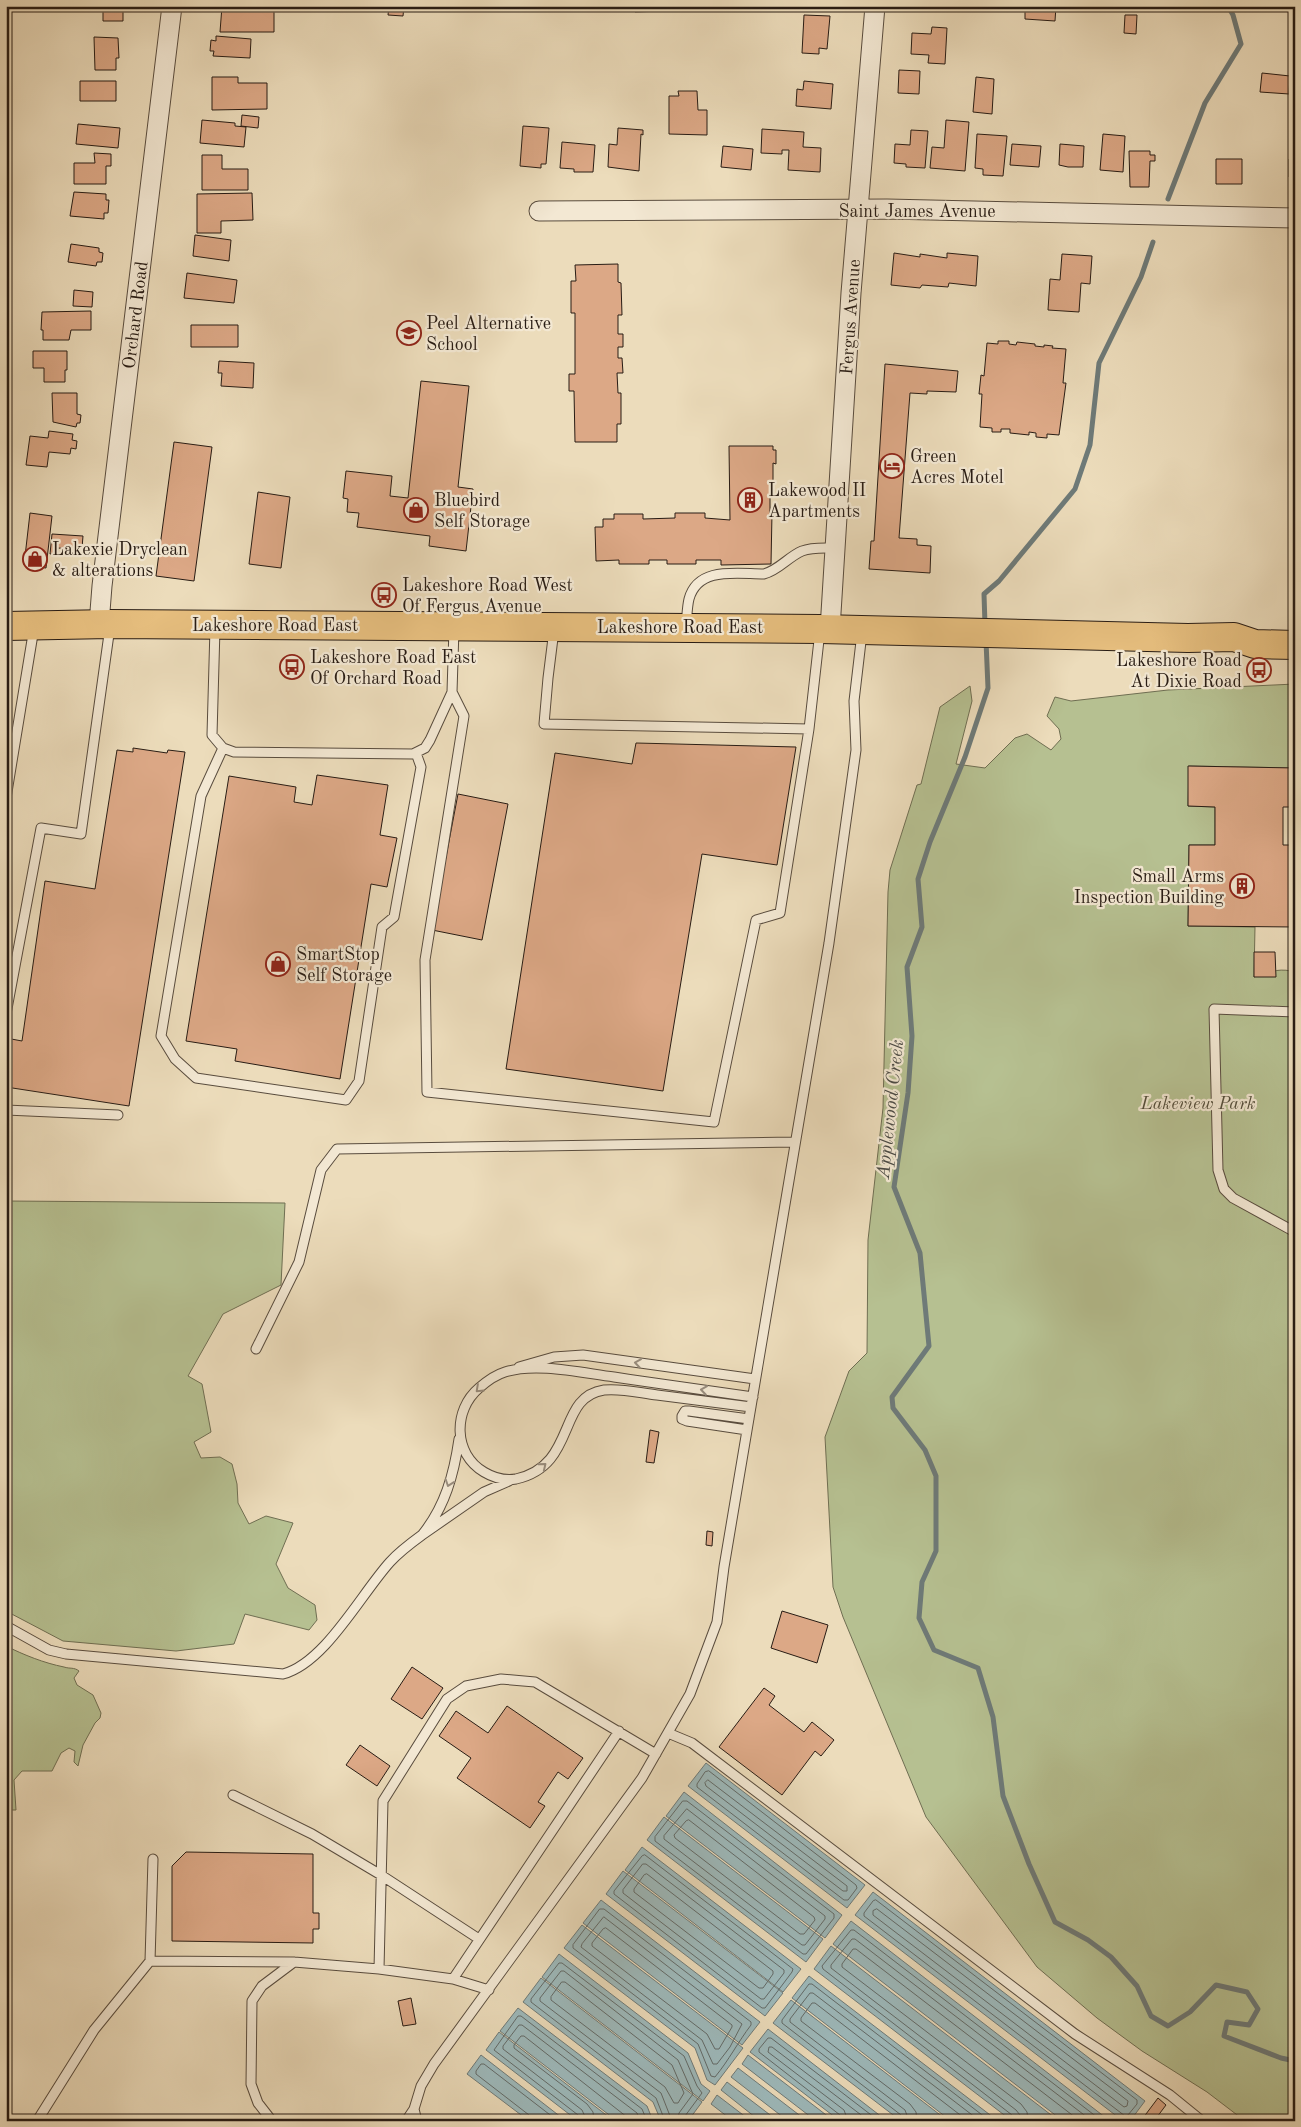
<svg xmlns="http://www.w3.org/2000/svg" width="1301" height="2127" font-family="'Old Standard TT',serif">
<rect width="100%" height="100%" fill="#ecdcbb"/>
<filter id="stains"><feTurbulence type="fractalNoise" baseFrequency=".004" numOctaves="4"/><feColorMatrix values="0 0 0 0 .2 0 0 0 0 .09 0 0 0 0 .02 0 0 0 .5 -.17"/></filter>
<radialGradient id="worn" r=".72"><stop offset=".6" stop-color="#630" stop-opacity="0"/><stop offset="1" stop-color="#630" stop-opacity=".3"/></radialGradient>
<path fill="#b6c091" stroke="#6f6e52" d="M1295 684V768L1189 766 1188 806 1215 807V845H1189L1188 926 1255 927 1254 977C1267 973 1277 968 1291 971L1295 985V2121H1245L1207 2092 1142 2051 1097 2018 1037 1967 926 1817 843 1617 833 1587 825 1437 849 1371 867 1353 868 1240 883 1108 888 892 890 870 917 785 921 784 940 707 970 686 972 701 956 764 985 768 1015 738 1027 734 1051 750 1061 739 1059 729 1047 716 1055 697 1071 701 1168 690Z
M6 1201 285 1203 281 1285 223 1314 188 1376 202 1384 211 1432 194 1442 201 1458 220 1457 232 1464 237 1484 238 1503 249 1524 266 1516 293 1523 276 1564 288 1588 315 1605 317 1620 309 1630 245 1614 234 1644 176 1651 63 1641 6 1611Z
M6 1646C24 1655 44 1663 64 1667 70 1669 74 1667 79 1671L74 1678 77 1685 93 1695 101 1713 100 1718 95 1723 83 1745 78 1766 74 1762 75 1751 69 1748 61 1753 52 1771H22L14 1780 16 1810H6Z"/>
<path fill="#9db9bb" stroke="#6e7a78" d="M706 1763 865 1885 847 1908 688 1786Z
M684 1792 842 1915 825 1938 666 1816Z
M664 1817 823 1939 806 1962 647 1840Z
M642 1847 801 1969 783 1992 625 1870Z
M623 1871 783 1993 765 2016 606 1894Z
M873 1892 1145 2101 1130 2121H1123L855 1915Z
M601 1900 760 2022 742 2045 583 1923Z
M851 1921 1110 2121H1063L833 1944Z
M582 1925 743 2048 715 2085 707 2080 695 2048 564 1948Z
M831 1946 1059 2121H1012L814 1969Z
M559 1954 688 2053 701 2084 710 2091 703 2101 542 1977Z
M809 1976 998 2121H951L792 1998Z
M541 1978 702 2102 688 2121H661L653 2102 523 2002Z
M791 2000 948 2121H901L773 2023Z
M518 2008 647 2106 653 2121H617L500 2031Z
M768 2029 887 2121H840L750 2052Z
M499 2032 614 2121H578L486 2050Z
M481 2055 566 2121H529L467 2074Z
M748 2055 834 2121H816L742 2064Z
M738 2068 807 2121H788L731 2077Z
M727 2082 778 2121H760L721 2090Z
M717 2095 751 2121H733L711 2104Z"/>
<g fill="none" stroke-linecap="round" stroke-linejoin="round">
<path stroke="#626a68" stroke-width="1" d="M709 1771 856 1885 857 1888 848 1900H844L697 1787V1784L705 1772Z
M708 1780 847 1886V1891H843L706 1786 705 1783Z
M683 1801H687L834 1914V1918L806 1954H803L655 1841V1837Z
M687 1809 825 1916V1919L805 1945H802L664 1839V1836Z
M689 1820 814 1917 815 1920 804 1934H800L675 1838 674 1835 686 1821Z
M645 1855 793 1969 792 1972 765 2008H762L614 1894V1891L642 1856Z
M643 1864H646L784 1970V1973L764 1999H761L623 1893V1890Z
M647 1874 773 1971V1974L763 1988H759L634 1892V1889L644 1875Z
M876 1900 1137 2100V2104L1128 2115 1125 2116 864 1916V1913L873 1901Z
M600 1909H604L751 2022V2025C738 2042 729 2060 715 2077L711 2076 698 2044 573 1948V1945Z
M877 1909 1128 2101 1127 2106 1124 2107 873 1915V1911Z
M604 1917 742 2024 730 2047 717 2064H713L702 2040 581 1947 582 1944Z
M606 1928 732 2025V2027L719 2049H715L707 2034 592 1946V1943L603 1929Z
M562 1982H565L672 2065 684 2093 678 2103H674L665 2087 551 2000V1997Z
M531 2121 529 2115 476 2074V2071L481 2064H484L558 2121
M580 2121 578 2115 494 2050 518 2016H521L642 2109 647 2121
M587 2121 582 2110 503 2049V2046L519 2025H522L637 2113 640 2121
M594 2121 593 2112 587 2104 514 2048V2045L521 2036H524L632 2121
M665 2121 656 2098 531 2002V1999L559 1963H562L684 2056 697 2086 702 2093 685 2116 684 2121
M672 2121 661 2093 540 2001V1998L561 1971H564L678 2060 693 2094 679 2113 678 2121
M842 2121 840 2115 759 2052V2049L768 2038H771L879 2121
M848 2121 844 2110 768 2052 769 2047H772L869 2121
M903 2121 901 2115 782 2023V2020L809 1984H812L990 2121
M909 2121 905 2110 790 2022V2019L810 1993H813L980 2121
M917 2121 916 2112 910 2104 801 2021V2018L812 2003H815L968 2121
M1014 2121 1012 2115 823 1969 822 1966 851 1930H854L1102 2121
M1020 2121V2115L1016 2110 831 1968V1965L852 1939H855L1092 2121
M1028 2121 1027 2112 1021 2104 842 1967V1964L853 1949H856L1080 2121"/>
<path stroke="#6e7a78" stroke-width="5" d="M1168 199 1205 103 1241 44 1233 15 1228 6
M985 625 984 594 999 581 1075 489 1090 445 1099 363 1141 277 1153 242
M986 641 988 688 965 757 930 842 918 879 922 927 907 967 912 1036 908 1093 894 1187 920 1253 929 1346 892 1397 893 1408 925 1450 936 1476V1551L922 1582 919 1618 934 1650 978 1668 993 1717 1003 1796 1029 1864 1055 1922 1088 1940 1111 1957 1137 1986 1151 2016 1168 2026 1190 2012 1216 1985 1247 1992 1258 2009 1249 2025 1227 2022 1224 2036 1281 2058 1295 2061"/>
</g>
<path fill="#dca886" stroke="#281c14" d="M103 6H123V21H103Z
M222 6H274V32H220Z
M389 6H404L403 16 388 15Z
M634 6H662V11L635 12Z
M1025 6H1056L1055 21 1025 19Z
M1103 6H1124L1123 11 1102 10Z
M804 15 830 16 827 49 819 48V54L802 53Z
M1125 15H1137L1136 34 1124 33Z
M932 27 947 28 945 64 928 63 929 55 911 54 912 33 931 34Z
M216 36 251 39 250 58 213 56 214 51H210L211 40 216 41Z
M94 37 118 38 119 58H116V70H95Z
M899 70 920 71 919 94 898 93Z
M1262 73 1290 76 1289 94 1260 92Z
M212 77H238V83H267V109L212 110Z
M976 77 994 79 992 114 973 112Z
M80 81H116V101H80Z
M804 81 833 84 831 109 796 106 797 89 803 90Z
M678 91H697L698 110H707V135L669 134V96H679Z
M242 115 259 117 258 128 241 126Z
M202 120 235 123V126L246 127 244 147 200 143Z
M946 120 969 122 965 171 930 168 932 147 944 148Z
M78 124 120 128 118 148 76 144Z
M523 126 549 128 546 164H541V168L520 166Z
M618 128 643 130V135L641 134 639 171 608 167 609 144 617 145Z
M762 129 804 132 803 147 821 148 820 172 788 170 789 150H782V154L761 153Z
M911 130 928 131 925 168 906 167V164L894 163 895 144 910 145Z
M977 134 1007 136 1003 176 983 175V169L975 168Z
M1103 134 1125 136 1123 172 1100 170Z
M562 142 595 145 593 172H574V169L560 168Z
M1012 144 1041 146 1039 167 1010 165Z
M1060 144 1084 146 1083 167H1068L1059 165Z
M723 146 753 149 751 170 721 167Z
M1129 151H1150V155H1155V161H1150L1149 187H1130Z
M94 153 111 154V166H106V184H74V163H95Z
M202 155H222V169H248V190H202Z
M1216 159H1242V184H1216Z
M1289 159H1295V177H1289Z
M74 192 106 194V200H109L108 213H104V219L70 216Z
M252 193 253 220 221 221V233H197V194Z
M195 235 231 240 229 261 193 256Z
M71 244 99 248V252L103 253 102 262H97L96 266 68 262Z
M894 253 920 257V254L947 258V253L978 256 976 286 949 283 948 287 922 285 920 288 891 285Z
M1062 254 1092 256 1090 284 1081 283 1079 312 1048 310 1050 279 1060 280Z
M618 264V282L621 283 622 315H618V334H623V347H618V358H622L623 373H617L618 393H621V424H617V442H575L574 391H569V374H575V313H571V281H576L575 265Z
M187 273 237 280 234 303 184 298Z
M74 290 93 292 92 307 73 306Z
M91 311V330H71L69 340H43V330H41L42 312Z
M191 325H238V347H191Z
M998 341H1009V344L1016 345 1017 342 1035 344V346L1044 347V345L1053 346 1052 348 1066 349 1063 383H1066L1059 435 1047 434V438L1036 437V433L1029 432V435L1010 433V429H1001V432H992V428L980 427 982 394H979L981 375 984 376 987 343 998 344Z
M33 351H67V370H65V382H44V368H33Z
M219 361 254 363 253 388 221 386 222 373H218Z
M885 364 958 371 956 392 927 391V394L910 393 899 538 917 539V545L931 546 930 573 869 569 871 541H874Z
M421 381 469 386 458 487 473 489 466 551 429 546 430 536 357 527 359 513 347 512 348 499 343 498 346 471 392 476 390 496 408 498Z
M52 393H77V414L81 415 80 423H77L76 427 53 422Z
M49 431 73 434 72 440 77 441 76 449 71 448 70 454 49 452 47 467 26 465 30 436 48 438Z
M174 442 212 447 194 581 156 576Z
M729 446H773V450H776V464L773 463V487H770V513H772L771 564 721 565V560H696V564H667V560H649V564H619V560L596 561 595 527H603V519H614V514H643V519L675 518V513H705V518L730 520Z
M258 492 290 497 281 568 249 564Z
M30 513 52 516 46 568 24 565Z
M52 534 83 536 82 548H79V555H71L72 549 58 548 57 554H50Z
M636 743 796 747 777 865 702 854 663 1091 506 1069 555 753 632 764Z
M133 748 167 753 168 750 185 752 129 1106 6 1087V1038L22 1041 45 881 95 889 117 750 133 752Z
M1188 766 1295 768V807H1283V845H1295V927L1188 926 1189 845H1215V807L1188 806Z
M317 775 388 785 380 835 397 838 387 887 371 884 340 1079 235 1061 237 1049 186 1041 229 776 296 787 294 802 312 805Z
M458 794 508 804 482 940 432 930Z
M1254 952H1275L1276 977H1254Z
M650 1430 659 1432 654 1463 646 1462Z
M707 1531 713 1532 712 1546 706 1545Z
M782 1611 828 1625 817 1663 771 1648Z
M412 1667 443 1688 422 1719 391 1699Z
M764 1688 775 1696 769 1705 804 1732 812 1722 834 1740 821 1756 815 1751 782 1795 719 1747Z
M507 1706 583 1758 568 1779 558 1772 538 1802 545 1806 530 1828 457 1778 471 1758 439 1736 456 1711 488 1733Z
M360 1745 390 1766 377 1786 346 1765Z
M186 1852 313 1854V1913H319V1929H313V1943L172 1941V1866Z
M411 1998 416 2024 403 2026 398 2001Z
M1158 2098 1166 2105 1154 2121H1147L1143 2118Z"/>
<g fill="none" stroke-linecap="round" stroke-linejoin="round">
<defs>
<path id="service" d="M686 626C687 617 687 607 689 599 698 566 737 574 764 574 779 570 788 557 802 551 812 547 824 548 834 548
M215 628 212 735 223 748 234 752 413 754 425 748 430 740 452 692 454 628
M554 630 548 678 544 724 809 729 820 631
M452 692 464 716 425 960 427 1092 714 1122 756 920 780 913 809 729
M223 748 201 796 161 1036 175 1059 196 1078 346 1100 359 1081 382 927 394 917 421 767 416 753
M6 798 34 628
M1295 1012 1214 1009 1218 1170 1224 1189 1233 1198 1295 1232
M6 1014 41 828 81 834 110 627
M6 1110 118 1115
M256 1349 299 1262 321 1170 337 1149 794 1142
M519 1367 554 1357 583 1355 755 1379
M751 1407C720 1403 688 1399 657 1395 640 1393 621 1388 604 1390 556 1397 578 1465 516 1479 504 1481 494 1478 484 1472 453 1454 453 1410 479 1388 487 1381 495 1375 505 1372 536 1362 582 1373 614 1377 660 1384 706 1390 753 1397
M747 1430 687 1421 682 1419V1416L685 1411H689L749 1419
M459 1439C454 1474 445 1507 422 1535L484 1492 509 1481
M6 1626 49 1650 66 1654 283 1674C325 1663 361 1594 390 1562 399 1552 411 1543 422 1535
M668 1733 692 1743 1075 2034 1170 2095 1202 2121
M233 1795 312 1834 381 1875 479 1939
M153 1859 150 1961 294 1962 379 1969
M453 1979 619 1731
M489 1990 453 1979 379 1969 383 1801 447 1699 466 1686 501 1679 535 1682 656 1754
M37 2121 94 2030 150 1961
M272 2121 258 2103 251 2084 252 2001 262 1986 294 1962
M406 2121 414 2109
M417 2121 414 2109 421 2086 434 2064 642 1778 690 1694 717 1622 724 1567 829 943 856 750 854 701 862 633"/>
<path id="minor" d="M539 211 887 209 1295 218
M99 624 102 586 172 6
M830 629 851 293 875 6"/>
<path id="primary" d="M6 626 110 624 820 629 1188 638 1234 637 1255 644 1295 645"/>
</defs>
<use href="#service" stroke="#594c3e" stroke-width="11"/>
<use href="#minor" stroke="#594c3e" stroke-width="21"/>
<use href="#primary" stroke="#281c14" stroke-width="30"/>
<use href="#service" stroke="#f3e8d3" stroke-width="9"/>
<use href="#minor" stroke="#f3e8d3" stroke-width="19"/>
<use href="#primary" stroke="#e6be7e" stroke-width="28"/>
</g>
<defs><path id="oneway-chevron" d="M-2-3.5L2.5 0L-2 3.5" fill="none" stroke-width="1.6" stroke-linecap="round" stroke-linejoin="round" transform="scale(1.25)"/></defs>
<g stroke="#988c7d">
<use href="#oneway-chevron" transform="translate(638 1363) rotate(-172)"/>
<use href="#oneway-chevron" transform="translate(479 1389) rotate(137)"/>
<use href="#oneway-chevron" transform="translate(704 1390) rotate(-172)"/>
<use href="#oneway-chevron" transform="translate(543 1466) rotate(-39)"/>
<use href="#oneway-chevron" transform="translate(449 1483) rotate(109)"/>
</g>
<defs>
<symbol id="school-ring" viewBox="-11 -11 22 22"><circle r="9.5" fill="#f3e8d3" stroke="#8f2418" stroke-width="1.5"/><path d="M0-5L7-2L0 1L-7-2ZM-4 1L0 2.5L4 1V4Q0 6-4 4Z" fill="#8f2418"/></symbol>
<symbol id="hotel-ring" viewBox="-11 -11 22 22"><circle r="9.5" fill="#f3e8d3" stroke="#8f2418" stroke-width="1.5"/><path d="M-6-4.5h1.5V1H6V5H4.5V3h-9V5H-6ZM-4 0a1.8 1.8 0 1 1 3.6 0ZM.5 0V-2.5h3Q6-2.5 6 0Z" fill="#8f2418"/></symbol>
<symbol id="building-ring" viewBox="-11 -11 22 22"><circle r="9.5" fill="#f3e8d3" stroke="#8f2418" stroke-width="1.5"/><path d="M-4-6H4V6H1V3H-1V6H-4ZM-2.5-4.3h1.7v1.8h-1.7ZM.8-4.3h1.7v1.8H.8ZM-2.5-1h1.7V.8h-1.7ZM.8-1h1.7V.8H.8Z" fill="#8f2418"/></symbol>
<symbol id="shop-ring" viewBox="-11 -11 22 22"><circle r="9.5" fill="#f3e8d3" stroke="#8f2418" stroke-width="1.5"/><path d="M-5-2.5h2.3a2.7 3.5 0 0 1 5.4 0H5L5.5 6h-11ZM-1.5-2.5h3a1.5 2.3 0 0 0-3 0Z" fill="#8f2418"/></symbol>
<symbol id="bus-ring" viewBox="-11 -11 22 22"><circle r="9.5" fill="#f3e8d3" stroke="#8f2418" stroke-width="1.5"/><path d="M-5-6H5V4H4V6H2V4H-2V6H-4V4H-5ZM-3.5-4V0h7V-4ZM-3.5 1.2v1.5H-2V1.2ZM2 1.2v1.5H3.5V1.2Z" fill="#8f2418"/></symbol>
</defs>
<g fill-rule="evenodd">
<use href="#school-ring" x="395" y="319" width="28" height="28"/>
<use href="#hotel-ring" x="878" y="452" width="28" height="28"/>
<use href="#building-ring" x="736" y="486" width="28" height="28"/>
<use href="#shop-ring" x="402" y="496" width="28" height="28"/>
<use href="#shop-ring" x="21" y="545" width="28" height="28"/>
<use href="#bus-ring" x="370" y="581" width="28" height="28"/>
<use href="#bus-ring" x="278" y="653" width="28" height="28"/>
<use href="#bus-ring" x="1245" y="656" width="28" height="28"/>
<use href="#building-ring" x="1228" y="872" width="28" height="28"/>
<use href="#shop-ring" x="264" y="950" width="28" height="28"/>
</g>
<g text-anchor="middle" stroke-width="4.5" stroke-linejoin="round" paint-order="stroke">
<g font-size="18" fill="#281c14" stroke="#f3e8d3">
<text x="917" y="217">Saint James Avenue</text>
<text transform="translate(135 315) rotate(-83)" y="6">Orchard Road</text>
<text transform="translate(850 317) rotate(-86)" y="6">Fergus Avenue</text>
<text x="275" y="631">Lakeshore Road East</text>
<text x="680" y="633">Lakeshore Road East</text>
</g>
<g font-size="18" fill="#281c14" stroke="#f3e8d3" text-anchor="start">
<text x="426" y="329">Peel Alternative<tspan x="426" dy="21">School</tspan></text>
<text x="910" y="462">Green<tspan x="910" dy="21">Acres Motel</tspan></text>
<text x="768" y="496">Lakewood II<tspan x="768" dy="21">Apartments</tspan></text>
<text x="434" y="506">Bluebird<tspan x="434" dy="21">Self Storage</tspan></text>
<text x="52" y="555">Lakexie Dryclean<tspan x="52" dy="21">&amp; alterations</tspan></text>
<text x="402" y="591">Lakeshore Road West<tspan x="402" dy="21">Of Fergus Avenue</tspan></text>
<text x="310" y="663">Lakeshore Road East<tspan x="310" dy="21">Of Orchard Road</tspan></text>
<text x="1242" y="666" text-anchor="end">Lakeshore Road<tspan x="1242" dy="21">At Dixie Road</tspan></text>
<text x="1224" y="882" text-anchor="end">Small Arms<tspan x="1224" dy="21">Inspection Building</tspan></text>
<text x="296" y="960">SmartStop<tspan x="296" dy="21">Self Storage</tspan></text>
</g>
<g font-size="18" font-style="italic" fill="#534d3a" stroke="#f3e8d3">
<text x="1198" y="1109">Lakeview Park</text>
</g>
<g font-size="19" font-style="italic" fill="#4b4b46" stroke="#f3e8d3">
<text transform="translate(889 1109) rotate(-84)" y="7">Applewood Creek</text>
</g>
</g>
<rect width="1301" height="2127" fill="none" stroke="#ecdcbb" stroke-width="25"/>
<rect x="8" y="8" width="1286" height="2112" fill="none" stroke="#281c14" stroke-width="2.5"/>
<rect x="12" y="12" width="1276" height="2102" fill="none" stroke="#281c14"/>
<rect width="100%" height="100%" filter="url(#stains)"/>
<rect width="100%" height="100%" fill="url(#worn)"/>
</svg>
